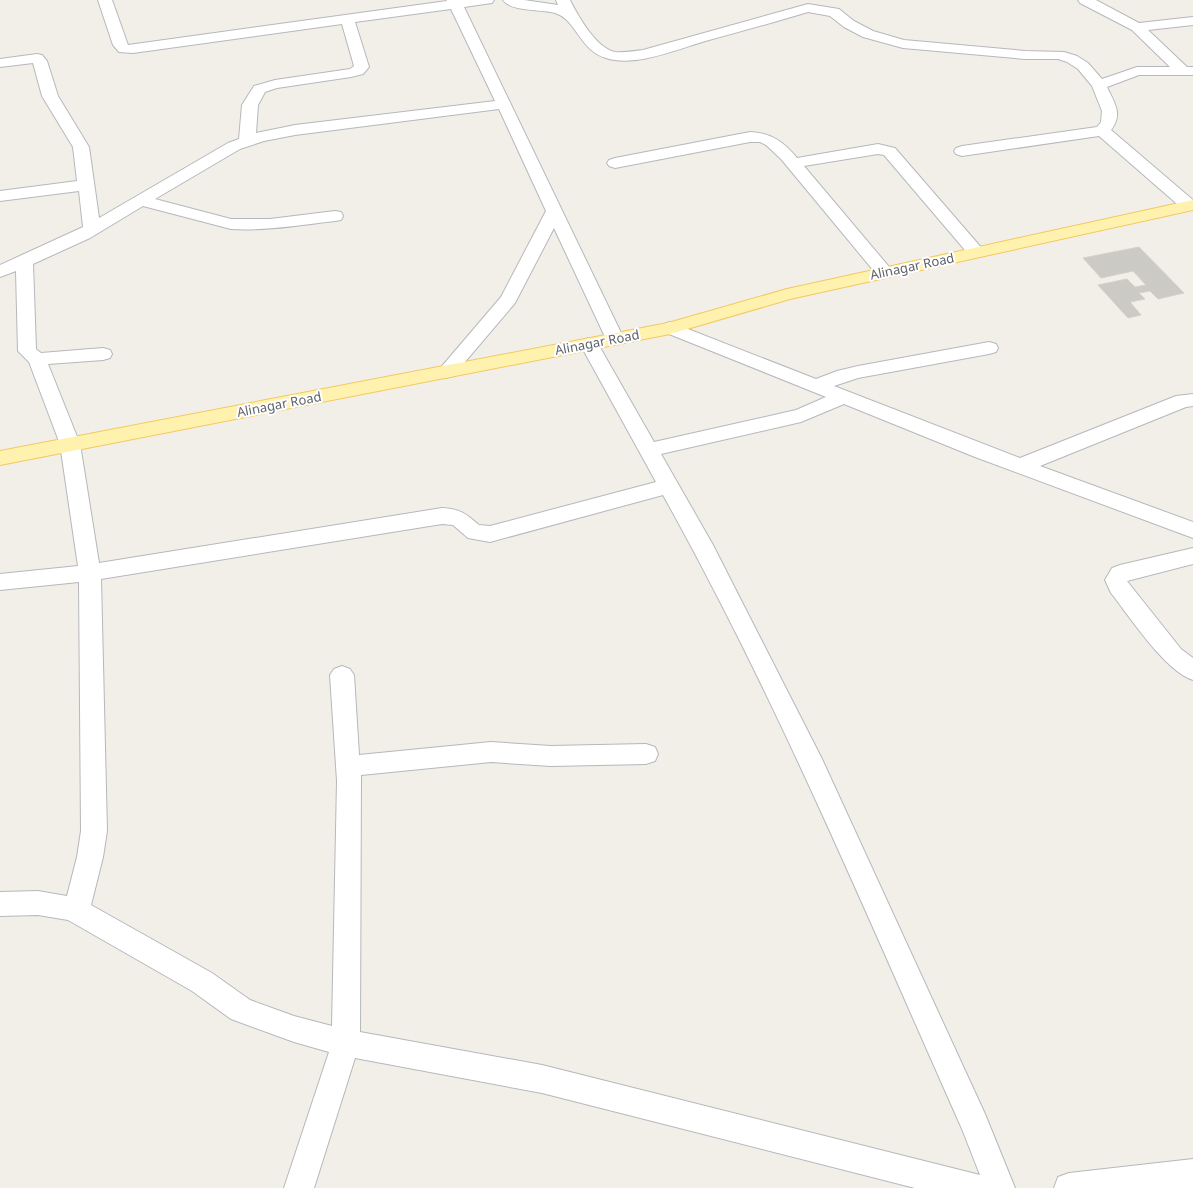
<svg xmlns="http://www.w3.org/2000/svg" width="1193" height="1188" font-family="'Noto Sans',sans-serif">
<rect width="100%" height="100%" fill="#f1efe8"/>
<path fill="#cccac5" stroke="#d6d1c6" d="M1139 247 1184 293 1158 299 1150 291 1139 293 1145 299 1130 302 1141 315 1128 318 1098 285 1127 279 1135 287 1146 285 1133 271 1101 278 1083 258Z"/>
<g fill="none" stroke-linecap="round" stroke-linejoin="round">
<defs>
<path id="minor" d="M98 0H112L128 45 447 1 446 0H494L492 3 464 7 624 339 622 343 615 345 608 343 606 339 554 228 515 303 453 376 446 378 439 376 437 372 501 297 546 211 499 109 295 135 264 141 240 149 155 199 231 219H270L335 211 341 212 343 216 341 220 335 221C300 225 266 231 231 229L143 206 90 238 33 264 36 349 41 353 103 348 110 350 112 354 110 358 103 360 48 364 80 444 99 563 442 508C461 509 466 514 479 525L490 526 656 482 580 344 582 340 589 338 596 340 598 344 654 442 796 410 826 397 664 332 661 328 664 324 670 322 816 379 837 371 858 366 989 342 996 344 998 348 996 352 989 354 858 378 834 386 1020 458 1176 396 1193 394V406L1186 407 1040 466 1193 522V538L975 457 844 404 801 422 661 454 713 545 822 759 985 1114 1015 1188H915L542 1093 355 1058 314 1188H284L329 1052 294 1042 231 1019 192 991 68 920 38 915 0 916V892L38 891 67 896 77 857 81 831 79 582 0 590V574L78 566 60 444 29 362 18 351 16 271 0 277V265L83 227 79 191 0 201V191L77 181 73 147 42 96 33 63 0 67V59L37 54 42 55 47 61 58 96 89 147 99 218 228 143 239 139 242 105 254 86 275 80 350 69 354 66 342 24 133 53 119 52 113 45ZM451 9 495 101 295 125 256 133 258 105 265 92 277 88 351 77 363 74 369 67 355 22ZM663 495C777 699 867 916 962 1129L980 1175 542 1065 360 1032 361 775 491 762 551 766 646 764 655 761 658 754 655 747 646 744 551 746 491 742 359 755 354 675 350 669 342 666 334 669 330 675 337 781 332 1026 294 1016 250 1000 212 973 91 905 103 857 107 831 101 579 442 524 453 525 468 538 490 542Z
M503 0H524L558 5 556 0H570C578 16 596 48 615 52 624 53 634 51 643 50L808 4 839 9 854 21 873 31 904 40 1025 51 1064 52 1077 56 1088 63 1102 79 1137 67H1170L1132 30 1080 3 1078 0H1096L1139 23 1193 17V25L1148 30 1187 67H1193V75H1139L1107 87C1115 104 1123 114 1111 130L1193 200V210H1184L1099 136 962 156 956 154 954 151 956 148 962 146 1097 127 1101 122 1102 111 1092 86 1078 69 1067 62 1058 59H1025L903 48 863 37 844 27 830 16 808 12C775 22 742 31 709 40 680 48 635 68 606 58 580 51 576 19 555 13 542 9 511 12 503 0Z
M750 132C771 133 784 142 797 158L878 144 895 148 985 252 982 256 976 257 970 256 884 155 878 154 804 166 890 268 893 272 890 276 884 277 878 276 781 159 766 145 760 142H750L615 168 609 166 607 163 609 160 615 158Z
M1193 548V564L1127 581 1181 649 1193 658V680C1165 671 1130 617 1111 593L1105 580 1112 568 1120 565Z
M1193 1159V1188H1054L1058 1177 1069 1173Z"/>
<path id="major" d="M1193 200V210L790 299 670 334 0 465V451L668 323 787 289Z"/>
</defs>
<use href="#minor" stroke="#b5b8bc" stroke-width="2"/>
<use href="#major" stroke="#f2c960" stroke-width="2"/>
<use href="#minor" fill="#fff" fill-rule="evenodd"/>
<use href="#major" fill="#fff2af" fill-rule="evenodd"/>
</g>
<g text-anchor="middle" stroke-width="4" stroke-linejoin="round" paint-order="stroke">
<g font-size="13" fill="#5f6368" stroke="#fff">
<text transform="translate(912 266) rotate(-12)" y="5">Alinagar Road</text>
<text transform="translate(597 342) rotate(-11)" y="5">Alinagar Road</text>
<text transform="translate(279 404) rotate(-11)" y="5">Alinagar Road</text>
</g>
</g>
</svg>
